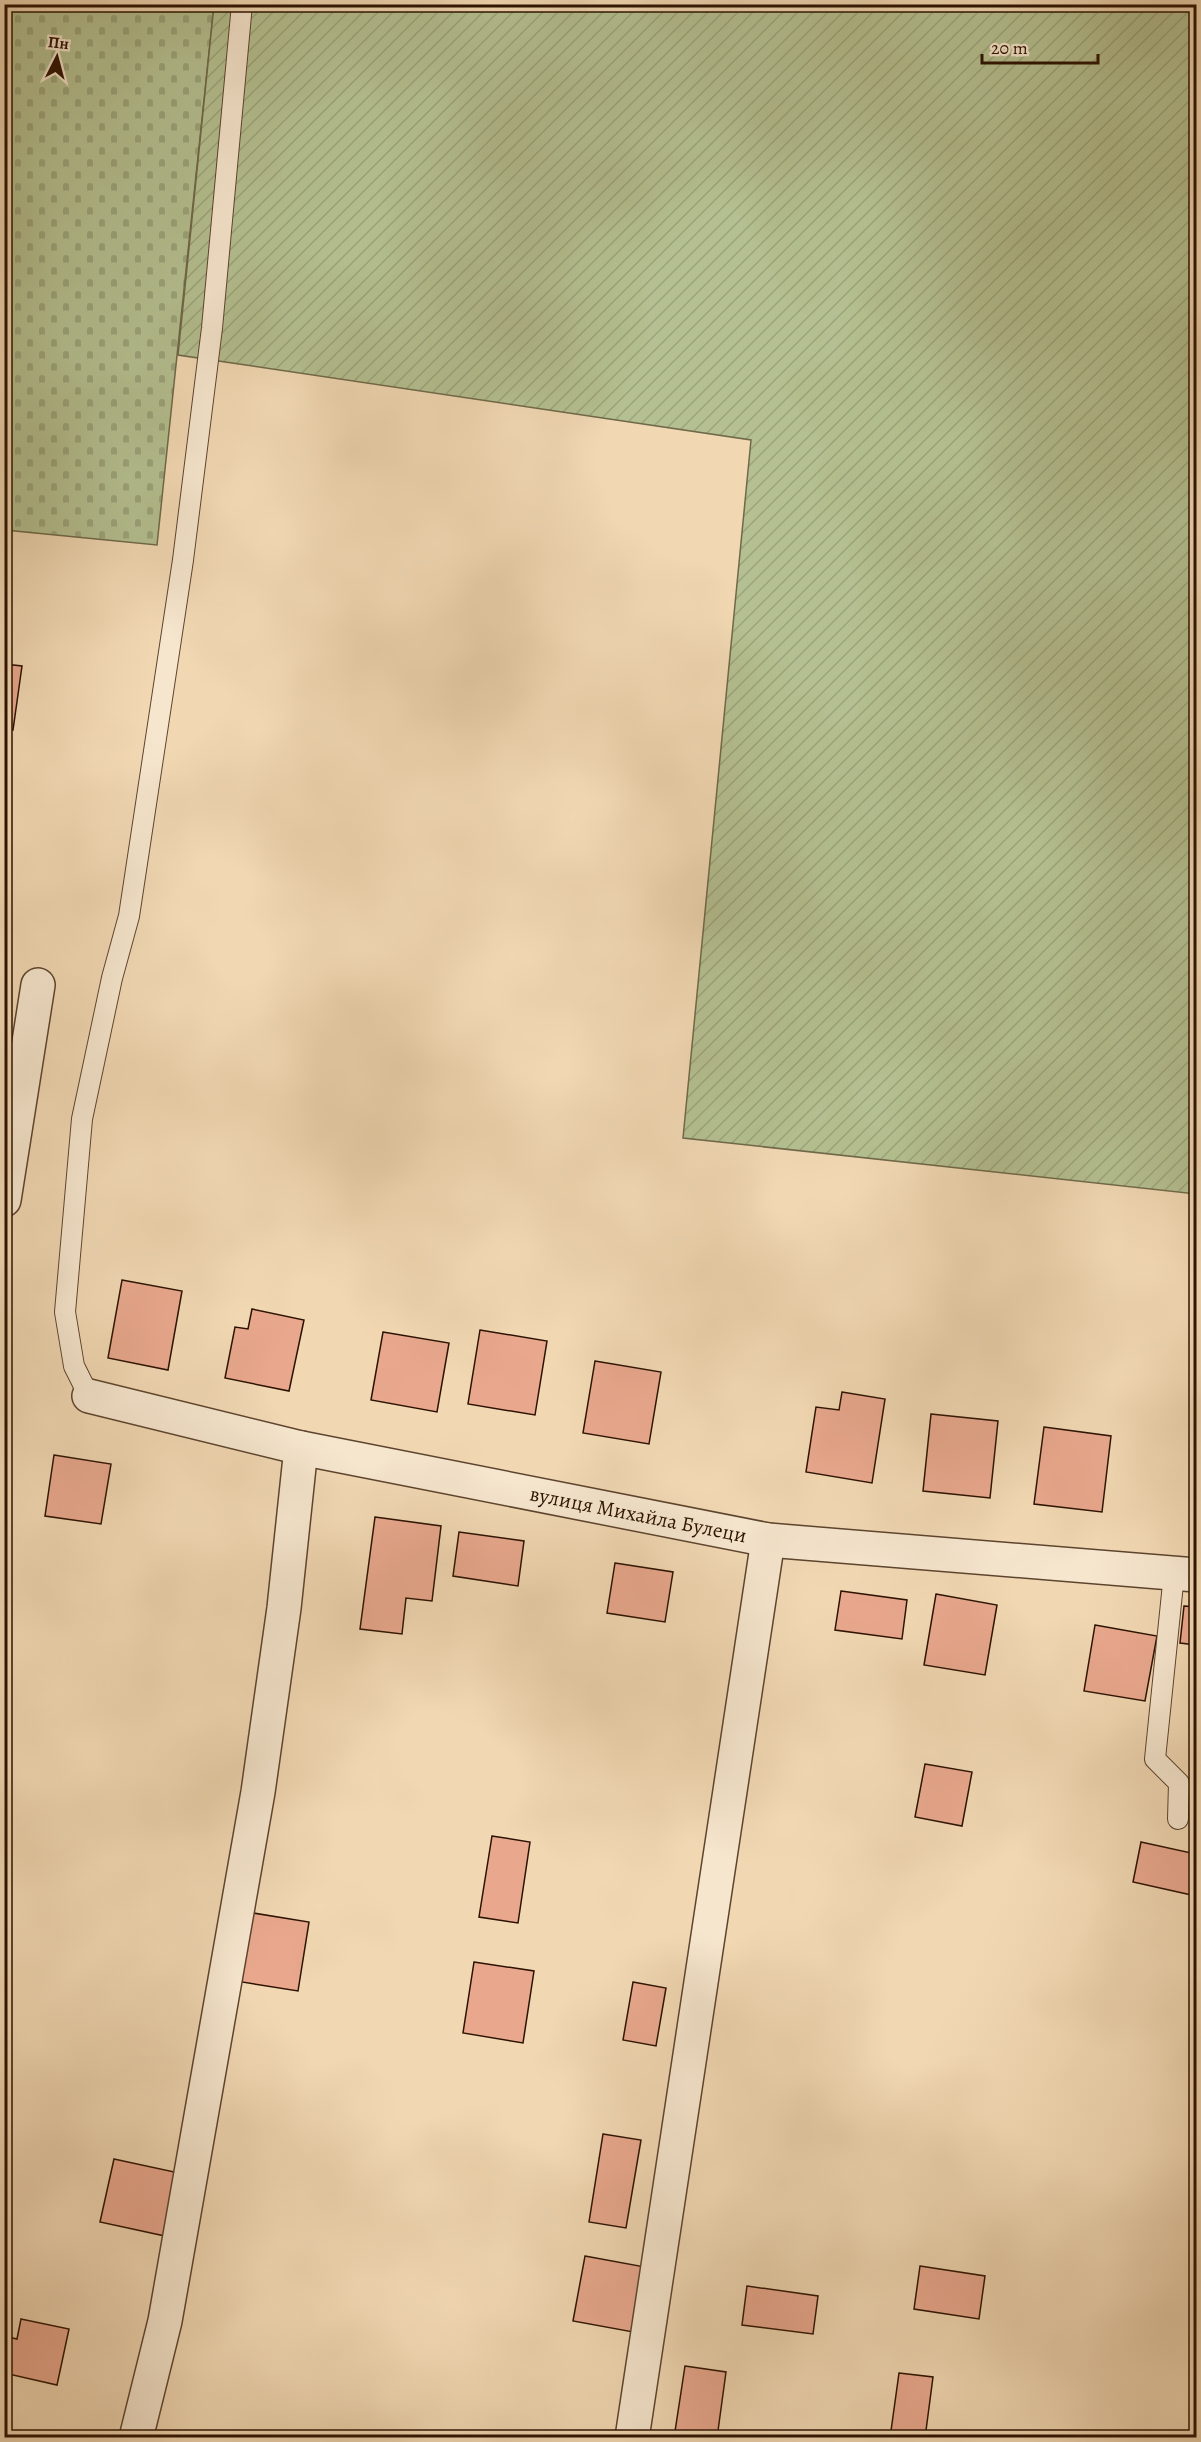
<svg xmlns="http://www.w3.org/2000/svg" width="1201" height="2442" font-family="Alegreya,serif">
<defs>
<pattern id="cemetery-stones" width="16" height="16" patternUnits="userSpaceOnUse" patternTransform="scale(1.5)"><rect width="16" height="16" fill="#b4c091"/><path d="M2 7V4a2 2 0 0 1 4 0v3zM10 15v-3a2 2 0 0 1 4 0v3z" fill="#9ba47b"/></pattern>
<pattern id="garden-furrows" width="10" height="10" patternUnits="userSpaceOnUse" patternTransform="scale(1.5)"><rect width="10" height="10" fill="#b4c091"/><path d="M-1 1l2-2M0 10L10 0M9 11l2-2" fill="none" stroke="#9ba47b"/></pattern>
</defs>
<rect width="100%" height="100%" fill="#f1d8b3"/>
<filter id="stains"><feTurbulence type="fractalNoise" baseFrequency=".00333" numOctaves="4"/><feColorMatrix values="0 0 0 0 .2 0 0 0 0 .09 0 0 0 0 .02 0 0 0 .5 -.17"/></filter>
<radialGradient id="worn" r=".72"><stop offset=".6" stop-color="#630" stop-opacity="0"/><stop offset="1" stop-color="#630" stop-opacity=".3"/></radialGradient>
<path fill="url(#cemetery-stones)" stroke="#706949" stroke-width="1.5" d="M4 5H214L157 545 5 530Z"/>
<path fill="url(#garden-furrows)" stroke="#706949" stroke-width="1.5" d="M214 5H1196V1194L683 1138 751 440 178 355Z"/>
<path fill="#e9a88e" stroke="#2c1201" stroke-width="1.5" d="M4 664 22 666 13 730 4 729Z
M122 1280 182 1291 168 1370 108 1358Z
M252 1309 304 1320 289 1391 225 1378 235 1327 248 1329Z
M480 1330 547 1341 535 1415 468 1404Z
M383 1332 449 1343 437 1412 371 1400Z
M595 1361 661 1372 649 1444 583 1433Z
M842 1392 885 1399 872 1483 806 1472 816 1407 839 1410Z
M931 1414 998 1421 990 1498 923 1491Z
M1044 1427 1111 1436 1102 1512 1034 1504Z
M54 1455 111 1464 101 1524 45 1516Z
M1196 1463V1508L1192 1507Z
M375 1517 441 1526 432 1601 406 1598 402 1634 360 1629Z
M459 1532 524 1541 518 1586 453 1576Z
M615 1563 673 1572 665 1622 607 1613Z
M841 1591 907 1600 902 1639 835 1630Z
M936 1594 997 1605 985 1675 924 1665Z
M1184 1606 1196 1607V1645L1180 1643Z
M1095 1625 1157 1636 1145 1701 1084 1691Z
M1196 1760V1803L1189 1801Z
M925 1764 972 1772 962 1826 915 1817Z
M492 1836 530 1842 518 1923 479 1917Z
M1141 1842 1196 1854V1896L1133 1882Z
M247 1912 309 1922 298 1991 236 1981Z
M474 1962 534 1971 523 2043 463 2033Z
M633 1982 666 1988 656 2046 623 2040Z
M603 2134 641 2140 626 2228 589 2222Z
M114 2159 179 2173 165 2236 100 2222Z
M585 2256 645 2267 633 2332 573 2321Z
M920 2266 985 2276 979 2319 914 2309Z
M747 2286 818 2296 813 2334 742 2325Z
M21 2319 69 2329 57 2385 4 2373V2336L17 2339Z
M685 2366 726 2372 717 2438H674Z
M899 2373 933 2377 925 2438H890Z"/>
<g fill="none" stroke-linecap="round" stroke-linejoin="round">
<defs>
<path id="lane" d="M89 1396 74 1366 65 1312 82 1119 112 978 129 916 183 560 212 328 242 4
M1174 1574 1155 1759 1179 1783 1178 1819"/>
<g id="street">
<path d="M4 1200 38 985"/>
<path id="s1" d="M89 1396 301 1448 768 1540 1196 1575"/>
<path d="M136 2438 165 2321 258 1792 284 1608 301 1448"/>
<path d="M632 2438 768 1540"/>
</g>
</defs>
<use href="#lane" stroke="#5d442e" stroke-width="22"/>
<use href="#street" stroke="#5d442e" stroke-width="36"/>
<use href="#lane" stroke="#f6e6ce" stroke-width="20"/>
<use href="#street" stroke="#f6e6ce" stroke-width="33"/>
</g>
<g text-anchor="middle" stroke-width="4.5" stroke-linejoin="round" paint-order="stroke">
<g font-size="21" fill="#2c1201" stroke="#f6e6ce">
<text dy="7" stroke="none"><textPath href="#s1" startOffset="562">вулиця Михайла Булеци</textPath></text>
</g>
</g>
<rect width="1201" height="2442" fill="none" stroke="#f1d8b3" stroke-width="24"/>
<rect x="6" y="6" width="1189" height="2430" fill="none" stroke="#2c1201" stroke-width="3"/>
<rect x="12" y="12" width="1177" height="2418" fill="none" stroke="#2c1201" stroke-width="1.5"/>
<g transform="translate(57 57) rotate(6)" stroke="#f6e6ce" stroke-width="4.5" paint-order="stroke">
<path d="M0-4.5L10 22L0 15L-10 22Z" fill="#2c1201"/>
<text y="-9" font-size="16" font-weight="bold" text-anchor="middle" fill="#2c1201">Пн</text>
</g>
<path d="M982 54v9h116v-9" fill="none" stroke="#2c1201" stroke-width="3"/>
<text x="991" y="54" font-size="18" fill="#2c1201" stroke="#f6e6ce" stroke-width="4.5" paint-order="stroke">20 m</text>
<rect width="100%" height="100%" filter="url(#stains)"/>
<rect width="100%" height="100%" fill="url(#worn)"/>
</svg>
